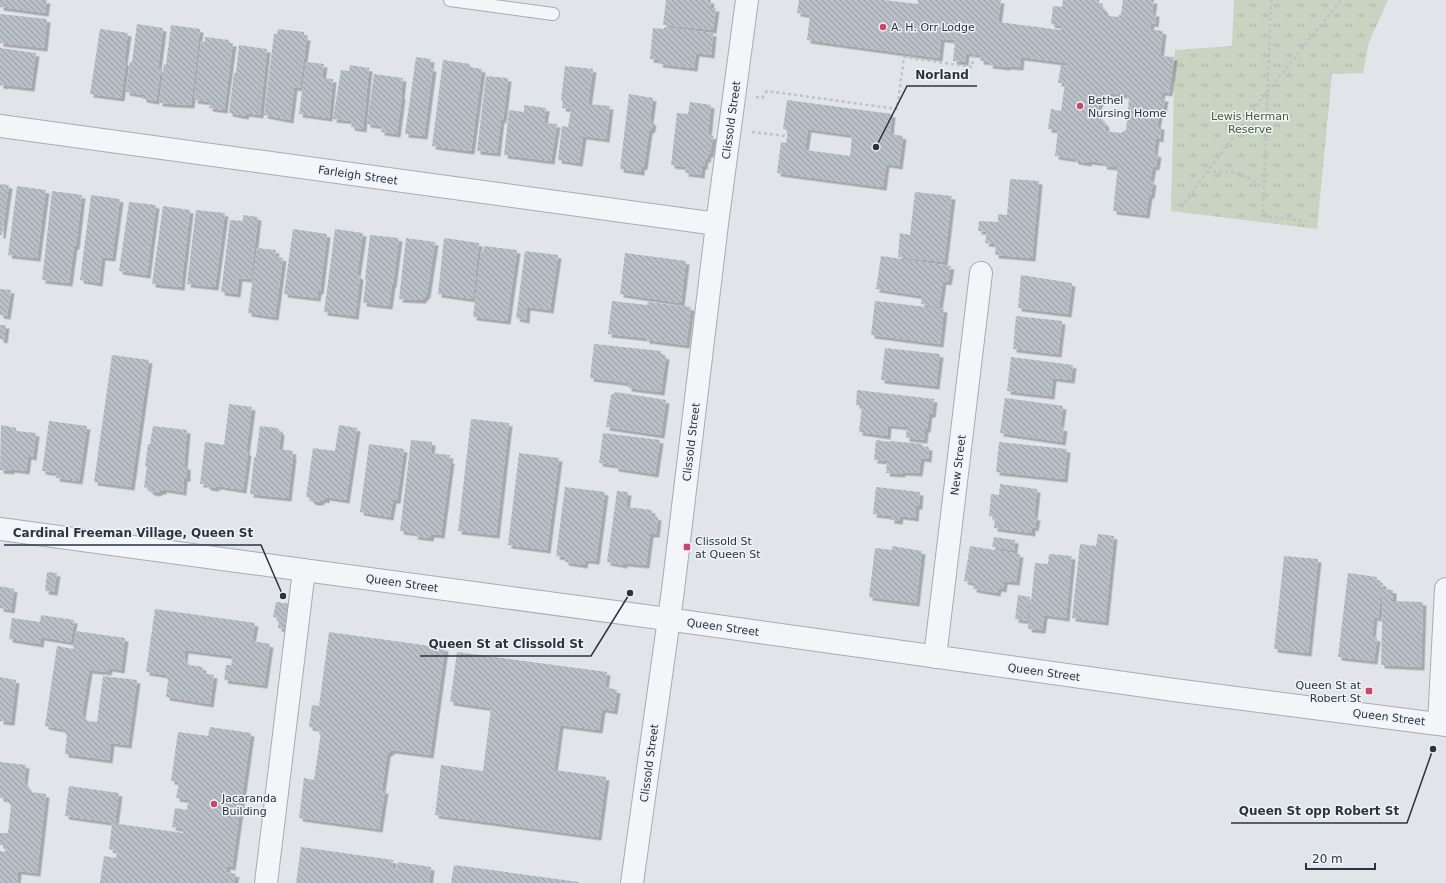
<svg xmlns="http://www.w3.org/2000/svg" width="1446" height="883" font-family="'DejaVu Sans',sans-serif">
<defs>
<pattern id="park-tufts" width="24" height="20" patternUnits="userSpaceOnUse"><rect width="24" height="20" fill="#c8d3c2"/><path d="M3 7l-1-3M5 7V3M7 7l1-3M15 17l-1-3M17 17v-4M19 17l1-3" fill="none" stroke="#acb6a8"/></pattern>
<pattern id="building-back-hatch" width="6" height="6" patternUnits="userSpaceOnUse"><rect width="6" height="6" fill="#b8bfc6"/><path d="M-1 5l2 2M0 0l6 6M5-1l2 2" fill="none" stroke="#969ca2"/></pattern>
<filter id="shadow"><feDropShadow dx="3.5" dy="3.5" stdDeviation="0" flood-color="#0004"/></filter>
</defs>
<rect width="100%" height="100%" fill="#e1e5e9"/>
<path fill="url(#park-tufts)" d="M1234 0H1388L1369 42 1363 73 1332 74 1317 229 1171 211 1175 50 1232 46Z"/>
<path fill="url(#building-back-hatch)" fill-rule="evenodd" filter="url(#shadow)" d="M0 0H47L45 13 0 7Z
M666 0H711L710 8H716L713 30 663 25Z
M799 0H883L918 4V0H1001L998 22 1061 30V26L1051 24 1053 6 1062 7 1063 0H1099V3L1105 11V15L1117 17 1121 14 1123 0H1154L1152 13H1156L1155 24 1151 23 1150 29 1163 31 1160 56 1174 57 1169 93 1162 92 1161 98H1165L1163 110H1160L1157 126H1161L1160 139 1156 138 1154 153 1158 154 1156 167 1153 166 1150 181 1153 182 1151 195H1149L1146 215 1113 211 1118 165H1116V167L1103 166 1104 163 1088 161V163L1075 161V159L1055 156 1058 130 1048 129 1051 109 1061 111 1065 83H1058L1061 65 1068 66V63L1021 57 1020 67 1007 66V67L989 65 990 62 980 61 981 55 966 53 965 62 953 61 955 40 941 39 939 58 807 40 810 15 797 13ZM1107 93 1126 95 1129 99 1126 130 1121 133 1105 131 1106 125 1099 116 1097 115 1099 103 1106 97Z
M0 14 47 19 44 48 0 43Z
M137 24 163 28 158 68 161 69 156 101 143 99V95L126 92 130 62H132Z
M171 25 200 29 191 105 159 103 164 64 166 65Z
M664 27 713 33 711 55 696 53 694 68 659 64 660 60 650 59 653 28 664 29Z
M100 29 128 33 124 62H126L121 98 90 94Z
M278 29 304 32V37H307L300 88 294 87 290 120 264 115 274 34H277Z
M205 37 229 40V43H233L224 110 209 108 210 102 194 100 201 41 205 42Z
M239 45 267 49 260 115 246 113 245 116 229 113 234 73H236Z
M0 48 36 53 31 88 4 85V86L0 85Z
M416 57 431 59 430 68H433L424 136 405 134Z
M443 60 470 64 469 67 482 69 471 151 432 146Z
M306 62 324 64 322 78 333 79 329 118 299 114Z
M350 65 369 68 363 129 351 127 352 121 333 119 341 70 349 71Z
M565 66 593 69 588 104 610 106 606 139 583 136 579 163 558 160 562 126 568 127 571 109 562 108 563 101 561 100Z
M374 74 403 78 401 96H402L397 134 381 132 382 126 367 124Z
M486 76 508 78 503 120 501 119 497 153 477 151Z
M629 94 653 98 650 120 653 123 652 128 649 131 644 166 641 167V172L620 169Z
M787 100 892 114 890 134 903 136 899 166 886 164 883 187 777 173 781 142 786 143 788 130 783 129ZM808 129 852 135 850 156 805 150Z
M690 102 711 105 708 135 713 136 710 154H708L707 159H705L704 166H702L701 175 685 173 686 167 671 165 677 113 688 114Z
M524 105 546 108 544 123 557 124 551 161 504 155 509 110 524 112Z
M1010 179 1039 181 1032 258 995 255 996 244 985 243 987 232 978 231 979 221 998 222V214L1007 215Z
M0 184 9 185 2 235H0Z
M17 186 46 190 37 258 8 255Z
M52 191 82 195 76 246H74L69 283 42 280Z
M915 192 952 196 944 262 898 257 900 233 910 235Z
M91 195 120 199 112 258 102 257 99 283 80 280Z
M129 202 156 205 147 275 119 271Z
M163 206 190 210 181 287 152 284Z
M196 210 225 213 215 287 187 284Z
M243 215 258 217 251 279 239 278 237 294 221 292 230 220 243 221Z
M293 229 327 234 320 291H318L317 298 284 294Z
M335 229 363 233 357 275 360 276 355 316 324 312Z
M370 235 399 238 393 284H392L389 306 363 303 366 280H365Z
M406 238 435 242 427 294 422 300 399 299Z
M444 238 479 243 473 299 438 294Z
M484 246 517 250 507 321 473 317 481 251 483 252Z
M257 248 276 250 275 256 283 258 275 317 248 313Z
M525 251 558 255 550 310 527 307 526 320 516 318Z
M625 253 686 261 681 303 620 294Z
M881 256 951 266 948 282 943 281 939 307 921 304 922 296 876 289Z
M1021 275 1072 283 1068 314 1018 308Z
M0 289 11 290 7 316 0 315Z
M612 301 647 305 648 302 691 307 686 345 646 340V338L608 334Z
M875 301 944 309 940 344 871 335Z
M1016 316 1062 321 1058 354 1013 349Z
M0 325H6L4 340 0 339Z
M594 344 661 351V355L666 356 661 392 628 388V383L590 378Z
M885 348 940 354 936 386 881 380Z
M112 355 149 360 131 487 94 482Z
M1011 357 1073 365 1071 380 1053 378 1051 396 1007 391Z
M857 390 934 399 932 414H929L927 429H925L924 440 906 438 907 427 888 425 887 436 859 432 862 406 856 405Z
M616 392 666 400 661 435 606 427 611 395Z
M1005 398 1063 406 1060 427 1064 428 1062 442 1000 433Z
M229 404 252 407 246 452H248L243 490 218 486 214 488 208 487 205 484H200L205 442 224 445Z
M471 419 509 423 496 535 458 531Z
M49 421 87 426 79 481 56 478 57 473 42 471Z
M1 425 16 428V431L36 433 33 457 28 456 26 471 11 469V471L0 470Z
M339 425 357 428 346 500 326 497V500L323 499 319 502H313L309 498 306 497 313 448 335 451Z
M153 426 187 430 184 466H187V478H184L183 492 163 489V491H160L157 493 151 492 147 488 144 487 147 466H145L148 444H150Z
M260 426 278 428 281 433 279 449 293 451 292 455 293 456 288 498 250 494 254 458 256 456Z
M603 433 660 440 655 474 615 468V465L599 463Z
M411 440 432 442 431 453 450 455 449 460H451L441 535 431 534 430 538 414 536 415 533 400 531Z
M876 440 890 442V441L923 444 922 446 929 447 928 459 921 458 919 473 903 472 901 474 886 473 887 461 874 460Z
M999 442 1067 449 1064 479 996 472Z
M369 444 404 449 397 500H393L390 517 360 512Z
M519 453 559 458 547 550 508 545Z
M1000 484 1037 489 1034 517H1037L1035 528 1032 527V533L994 528 995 517 989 516 991 494 999 495Z
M565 487 605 492 596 561 585 560 584 565 565 562 566 557 556 556Z
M876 487 920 492 919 506H916L915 518 900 516 899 521 891 520V516L873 514Z
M617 491 628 492 626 507 652 510 651 516 658 517 656 534H650L646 565 624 563V565L607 562Z
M1098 534 1114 536 1105 622 1072 618 1080 544 1096 546Z
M994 537 1015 540 1014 551 992 547Z
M892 546 922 551 916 603 869 597 875 548 892 550Z
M970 546 1020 554 1016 582 1004 581 1003 589 998 588 997 593 973 589 974 583 964 581Z
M1049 554 1072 556 1066 618 1044 615 1042 630 1028 629 1035 563 1048 564Z
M1284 556 1318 559 1308 653 1274 649Z
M47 572 57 573 54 592 45 591Z
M1348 573 1377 577 1376 582 1383 583 1378 618 1374 617 1372 637 1377 638 1374 661 1338 657Z
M0 586 14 589 11 610 0 608Z
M1383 589 1393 590V601L1423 602 1421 667 1381 665Z
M1018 595 1030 597 1027 621 1015 619Z
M276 602 292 604 289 630 278 628 279 618 273 617Z
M155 609 255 623 252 641 270 644 264 685 224 680 226 665H231L233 656 185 650 184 659 188 665 203 667 202 673 214 675 210 704 166 697 168 680 165 675 146 672Z
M41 615 74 620 71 642 41 637 40 644 9 639 12 618 40 622Z
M76 631 125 638 121 670 109 668 108 672 89 670 82 715 87 721 97 722 103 676 137 680 128 745 111 743 109 760 65 754 67 735 62 729 45 726 57 646 73 649Z
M329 632 445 648 430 755 392 750 387 754 382 790H385L379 829 299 818 304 778 314 780 321 732 316 731V728L309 727 312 705 319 706Z
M457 652 607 672 605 687 617 690 614 711 602 709 599 730 560 725 554 770 606 777 598 837 435 815 441 765 483 771 491 708 450 702Z
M0 677 16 680 11 722 0 721Z
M210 727 251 733 232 867 227 866V872L236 874 234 883H100L104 856 116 858 117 851 109 849 112 823 183 833 184 829 172 827 175 808 187 810 188 800 176 798 179 782 171 781 178 732 208 736Z
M0 762 26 765 24 782 31 792 46 794 37 873 18 871 17 883H0V851L5 852 6 846 0 845V833H8L11 806 6 799 0 798Z
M69 786 119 793 115 823 65 816Z
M301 847 393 860 392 869 396 870 398 862 431 867 429 883H296Z
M454 865 579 882V883H451Z"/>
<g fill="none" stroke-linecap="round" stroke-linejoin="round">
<defs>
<path id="service" d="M450 0 553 14"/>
<path id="minor" d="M0 126 717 224
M0 529 645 616 1174 690 1446 725
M935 657 981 273
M1439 724 1446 589
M266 883 304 570
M632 883 673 590 717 224 747 0"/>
</defs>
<use href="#service" stroke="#a6acb3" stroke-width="14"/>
<use href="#minor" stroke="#a6acb3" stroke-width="24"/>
<path stroke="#bec3c8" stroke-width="2.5" stroke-dasharray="3 3" stroke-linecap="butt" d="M1271 0 1263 216 1305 221
M756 97 762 98 767 91 897 109 904 57 972 67 974 54
M752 132 787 136
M1207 172C1232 171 1244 171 1263 188
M1181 207 1267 92 1341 0"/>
<use href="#service" stroke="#f3f5f8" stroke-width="12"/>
<use href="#minor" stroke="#f3f5f8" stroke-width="22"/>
</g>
<g fill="#ce4667" stroke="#f0f4f7" stroke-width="1.5">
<circle cx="883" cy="27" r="4"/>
<circle cx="1080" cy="106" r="4"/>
<rect x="683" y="543" width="8" height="8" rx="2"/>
<rect x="1365" y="687" width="8" height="8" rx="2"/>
<circle cx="214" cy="804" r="4"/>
</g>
<g text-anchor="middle" stroke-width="3" stroke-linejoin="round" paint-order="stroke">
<g font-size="11" fill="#293441" stroke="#f0f4f7" text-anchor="start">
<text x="891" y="31">A. H. Orr Lodge</text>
<text x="1088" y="104">Bethel<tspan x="1088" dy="13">Nursing Home</tspan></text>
<text x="695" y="545">Clissold St<tspan x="695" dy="13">at Queen St</tspan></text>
<text x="1361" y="689" text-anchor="end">Queen St at<tspan x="1361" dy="13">Robert St</tspan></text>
<text x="222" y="802">Jacaranda<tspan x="222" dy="13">Building</tspan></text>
</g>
<g font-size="11" fill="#415d36" stroke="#f0f4f7">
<text x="1250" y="120">Lewis Herman<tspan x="1250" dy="13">Reserve</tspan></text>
</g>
<g font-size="11" fill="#293441" stroke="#f0f4f7">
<text transform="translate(731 120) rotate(-82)" y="4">Clissold Street</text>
<text transform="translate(358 175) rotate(8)" y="4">Farleigh Street</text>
<text transform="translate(691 442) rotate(-83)" y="4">Clissold Street</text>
<text transform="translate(958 465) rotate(-83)" y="4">New Street</text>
<text transform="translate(402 583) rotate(8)" y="4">Queen Street</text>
<text transform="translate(723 627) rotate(8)" y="4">Queen Street</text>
<text transform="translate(1044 672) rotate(8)" y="4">Queen Street</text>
<text transform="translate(1389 717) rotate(7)" y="4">Queen Street</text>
<text transform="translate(649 763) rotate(-82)" y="4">Clissold Street</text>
</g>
</g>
<path fill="none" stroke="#293441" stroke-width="1.5" d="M876 147L907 86H977M283 596L261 545H4M630 593L591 656H420M1433 749L1407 823H1231"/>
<g fill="#293441" stroke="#f0f4f7" stroke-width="1.5">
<circle cx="876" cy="147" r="4"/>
<circle cx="283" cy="596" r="4"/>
<circle cx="630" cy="593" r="4"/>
<circle cx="1433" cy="749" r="4"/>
</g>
<g font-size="12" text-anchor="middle" font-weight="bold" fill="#293441" stroke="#f0f4f7" stroke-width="3" stroke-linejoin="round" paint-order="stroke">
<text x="942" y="79">Norland</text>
<text x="133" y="537">Cardinal Freeman Village, Queen St</text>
<text x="506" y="648">Queen St at Clissold St</text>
<text x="1319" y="815">Queen St opp Robert St</text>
</g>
<path d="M1306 863v6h69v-6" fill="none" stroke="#293441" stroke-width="2"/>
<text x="1312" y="863" font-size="12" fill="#293441" stroke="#f0f4f7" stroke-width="3" paint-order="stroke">20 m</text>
</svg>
